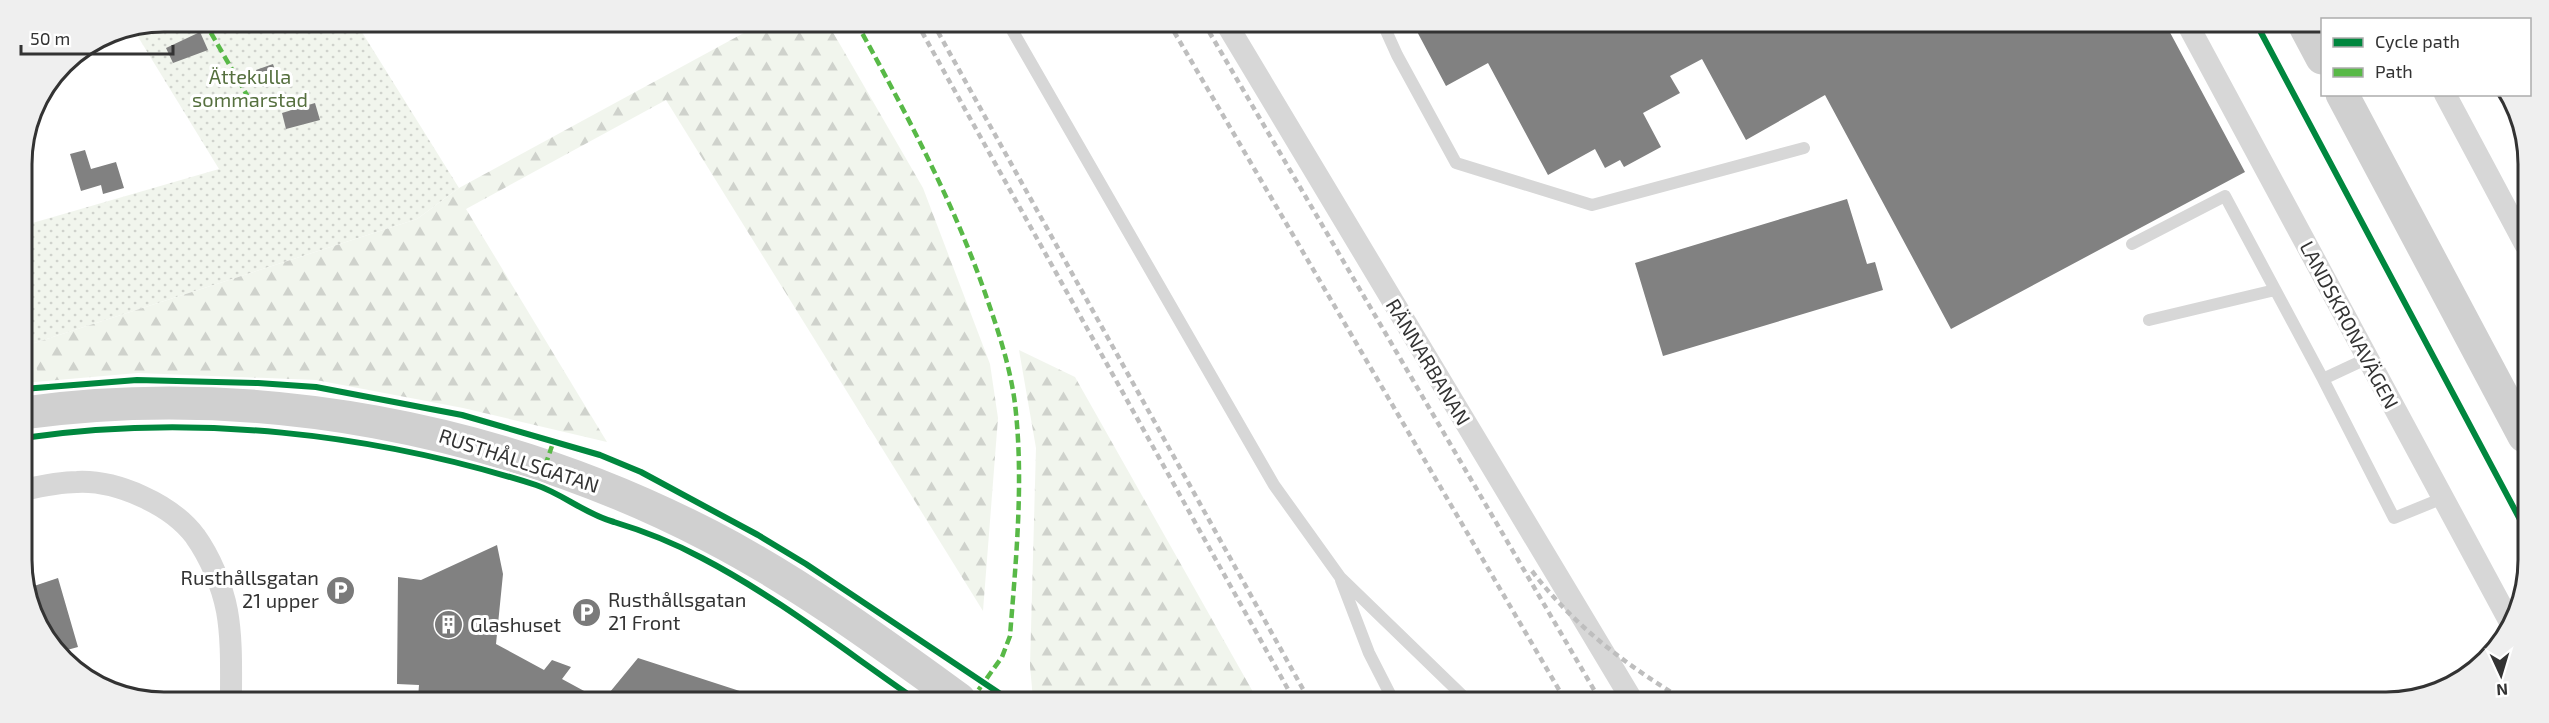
<svg xmlns="http://www.w3.org/2000/svg" width="2549" height="723" font-family="'Exo 2',sans-serif">
<defs>
<pattern id="grass-dots" width="8" height="8" patternUnits="userSpaceOnUse" patternTransform="scale(1.5)"><rect width="8" height="8" fill="#f1f5ed"/><path d="M2 2h.1M6 6h.1" fill="none" stroke="#cfd2cc" stroke-width="1.8" stroke-linecap="round"/></pattern>
<pattern id="forest-firs" width="22" height="20" patternUnits="userSpaceOnUse" patternTransform="scale(1.5)"><rect width="22" height="20" fill="#f1f5ed"/><path d="M5 1l3.5 6h-7zM16 11l3.5 6h-7z" fill="#cfd2cc"/></pattern>
<pattern id="park-tufts" width="24" height="20" patternUnits="userSpaceOnUse" patternTransform="scale(1.5)"><rect width="24" height="20" fill="#f1f5ed"/><path d="M3 7l-1-3M5 7V3M7 7l1-3M15 17l-1-3M17 17v-4M19 17l1-3" fill="none" stroke="#cfd2cc"/></pattern>
</defs>
<rect width="100%" height="100%" fill="#fff"/>
<path fill="url(#grass-dots)" d="M164 21H355L459 188 417 219 22 347V226L219 169 132 27Z"/>
<path fill="url(#forest-firs)" d="M764 22H827L923 188 990 364 998 418 983 611 666 100 466 209 607 442 463 408 316 380 138 373 23 383 22 347 417 219 459 188Z
M1019 350 1075 377 1257 699H1033L1030 666 1036 448Z"/>
<path fill="url(#park-tufts)" d="M22 318 40 380 23 383Z"/>
<path fill="#818181" d="M1413 24 2166 25 2245 172 1951 329 1825 95 1746 140 1702 59 1670 76 1680 93 1643 113 1661 147 1624 167 1620 160 1605 168 1595 149 1548 175 1488 63 1446 86Z
M200 32 208 50 173 63 166 48Z
M273 64 279 81 262 87 256 70Z
M315 103 320 120 286 129 282 113Z
M85 150 91 169 116 162 124 188 103 194 101 185 81 191 70 154Z
M1847 199 1867 264 1875 262 1883 290 1663 356 1635 263Z
M497 545 503 574 496 644 544 670 552 660 571 667 562 679 597 698H418L419 685 397 684 398 577 421 580Z
M58 578 78 647 56 653 44 628 37 603 32 604 25 589Z
M638 658 752 695V698H605Z"/>
<g fill="none" stroke-linecap="round" stroke-linejoin="round">
<path stroke="#d7d7d7" stroke-width="12" d="M1008 23 1274 485 1340 577 1467 700
M1383 24 1397 55 1456 163 1592 205 1804 148
M2132 244 2225 196 2323 379 2368 358
M2149 320 2275 290
M2323 379 2394 518 2443 498
M1341 580 1369 653 1393 700"/>
<path stroke="#d7d7d7" stroke-width="22" d="M1226 23 1632 700
M2188 25 2511 624
M2445 94 2525 244
M23 490C41 486 59 482 77 482 116 480 171 504 195 536 210 557 222 585 227 611 232 639 231 669 231 697"/>
<path stroke="#d0d0d0" stroke-width="33" d="M2305 26 2322 58
M2342 94 2524 436
M23 413C255 381 502 428 710 536 797 581 879 641 959 699"/>
<path stroke="#bebebe" stroke-width="4.5" stroke-dasharray="6 4.5" stroke-linecap="butt" d="M917 23 1294 700
M933 23 1309 700
M1169 23 1565 700
M1204 23 1600 700
M1532 571C1574 626 1626 665 1684 700"/>
<path stroke="#58b947" stroke-width="4.5" stroke-dasharray="9 4.5" stroke-linecap="butt" d="M204 21 248 97
M856 22C904 109 951 197 984 290 997 327 1010 365 1015 404 1024 481 1016 559 1010 636L1002 657 972 699
M545 466 553 443"/>
<defs>
<path id="cycleway" d="M2257 25 2524 527
M23 389 137 380 258 383 316 387 462 415 600 455 641 472 758 535 806 564 1008 699
M23 438C193 413 372 433 536 485 563 494 585 514 614 522 644 531 674 543 702 558 777 597 845 651 915 699"/>
</defs>
<use href="#cycleway" stroke="#fff" stroke-width="10"/>
<use href="#cycleway" stroke="#00873e" stroke-width="6"/>
</g>
<defs>
<symbol id="parking-disc" viewBox="-11 -11 22 22"><circle r="9.5" fill="#7a7a7a" stroke="#fff"/><path d="M-3.5-5.5H1a3.5 3.5 0 0 1 0 7H-1V5.5H-3.5ZM-1-3.4V-.6H.8a1.4 1.4 0 0 0 0-2.8Z" fill="#fff"/></symbol>
<symbol id="building-disc" viewBox="-11 -11 22 22"><circle r="9.5" fill="#7a7a7a" stroke="#fff"/><path d="M-4-6H4V6H1V3H-1V6H-4ZM-2.5-4.3h1.7v1.8h-1.7ZM.8-4.3h1.7v1.8H.8ZM-2.5-1h1.7V.8h-1.7ZM.8-1h1.7V.8H.8Z" fill="#fff"/></symbol>
</defs>
<g fill-rule="evenodd">
<use href="#parking-disc" x="324" y="574" width="33" height="33"/>
<use href="#parking-disc" x="570" y="596" width="33" height="33"/>
<use href="#building-disc" x="432" y="608" width="33" height="33"/>
</g>
<g text-anchor="middle" stroke-width="6" stroke-linejoin="round" paint-order="stroke">
<g font-size="20" fill="#56703f" stroke="#fff">
<text x="250" y="84">Ättekulla<tspan x="250" dy="23">sommarstad</tspan></text>
</g>
<g font-size="20" fill="#333" stroke="#fff">
<text transform="translate(2349 325) rotate(62)" y="7">LANDSKRONAVÄGEN</text>
<text transform="translate(1428 362) rotate(59)" y="7">RÄNNARBANAN</text>
<text transform="translate(519 461) rotate(18)" y="7">RUSTHÅLLSGATAN</text>
</g>
<g font-size="20" fill="#333" stroke="#fff" text-anchor="start">
<text x="319" y="585" text-anchor="end">Rusthållsgatan<tspan x="319" dy="23">21 upper</tspan></text>
<text x="608" y="607">Rusthållsgatan<tspan x="608" dy="23">21 Front</tspan></text>
<text x="470" y="632">Glashuset</text>
</g>
</g>
<path d="M0 0H2549V723H0ZM164 32H2386A132 132 0 0 1 2518 164V560A132 132 0 0 1 2386 692H164A132 132 0 0 1 32 560V164A132 132 0 0 1 164 32Z" fill="#efefef" fill-rule="evenodd"/>
<path fill="none" stroke="#333" stroke-width="3" d="M164 32H2386A132 132 0 0 1 2518 164V560A132 132 0 0 1 2386 692H164A132 132 0 0 1 32 560V164A132 132 0 0 1 164 32Z"/>
<rect x="2321" y="18" width="210" height="78" fill="#ffffff" stroke="#adadad" stroke-width="1.5"/>
<rect x="2333" y="38" width="30" height="9" fill="#00873e" stroke="#adadad" stroke-width="1.5"/>
<text x="2375" y="48" font-size="18" fill="#333333">Cycle path</text>
<rect x="2333" y="68" width="30" height="9" fill="#58b947" stroke="#adadad" stroke-width="1.5"/>
<text x="2375" y="78" font-size="18" fill="#333333">Path</text>
<g transform="translate(2501 675) rotate(176)" stroke="#ffffff" stroke-width="4.5" paint-order="stroke">
<path d="M0-4.5L10 22L0 15L-10 22Z" fill="#333333"/>
<text y="-9" font-size="16" font-weight="bold" text-anchor="middle" fill="#333333">N</text>
</g>
<path d="M21 45v9h152v-9" fill="none" stroke="#333333" stroke-width="3"/>
<text x="30" y="45" font-size="18" fill="#333333" stroke="#ffffff" stroke-width="4.5" paint-order="stroke">50 m</text>
</svg>
